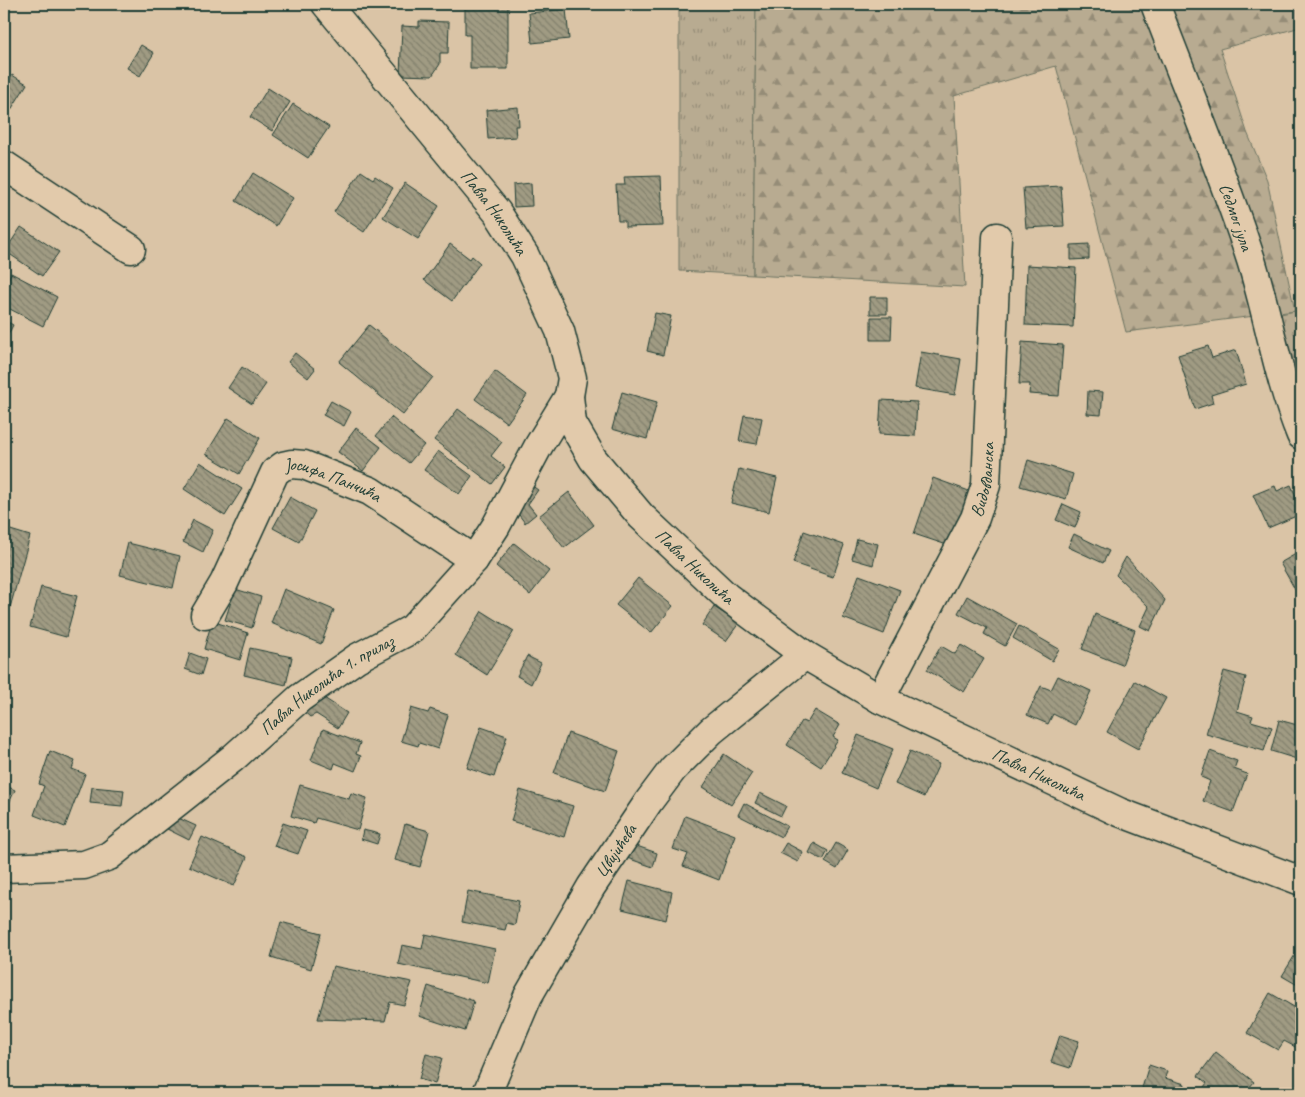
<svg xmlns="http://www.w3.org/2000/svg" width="1305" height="1097" font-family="Caveat,sans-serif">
<defs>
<pattern id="grass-tufts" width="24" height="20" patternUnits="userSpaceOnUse" patternTransform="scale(1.25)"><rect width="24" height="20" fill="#b8ab91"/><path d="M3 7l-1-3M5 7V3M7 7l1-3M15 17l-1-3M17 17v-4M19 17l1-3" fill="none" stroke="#958c77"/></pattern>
<pattern id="forest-firs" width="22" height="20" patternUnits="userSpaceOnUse" patternTransform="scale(1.25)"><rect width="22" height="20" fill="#b8ab91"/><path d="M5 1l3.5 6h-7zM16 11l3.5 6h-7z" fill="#958c77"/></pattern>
<pattern id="building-back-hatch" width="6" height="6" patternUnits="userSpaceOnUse" patternTransform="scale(1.25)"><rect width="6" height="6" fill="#a09b83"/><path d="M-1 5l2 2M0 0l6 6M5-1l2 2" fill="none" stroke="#82806c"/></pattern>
</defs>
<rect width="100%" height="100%" fill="#dac4a6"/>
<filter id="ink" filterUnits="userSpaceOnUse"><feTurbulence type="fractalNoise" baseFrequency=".02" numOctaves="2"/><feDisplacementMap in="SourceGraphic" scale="10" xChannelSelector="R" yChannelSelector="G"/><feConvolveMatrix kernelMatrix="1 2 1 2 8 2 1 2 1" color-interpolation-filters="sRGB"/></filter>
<g filter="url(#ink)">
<path fill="url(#grass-tufts)" stroke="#6c7462" d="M679 4H756L753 275 679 271Z
M1295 311 1301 334V397L1276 315Z"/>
<path fill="url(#forest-firs)" stroke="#6c7462" d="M756 4H1190L1192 9 1209 4H1301V27L1220 49 1247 132 1267 180 1295 311 1126 332 1056 66 954 96 965 287 753 275Z"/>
<path fill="url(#building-back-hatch)" stroke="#1f3d34" d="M465 4H508V69H470V35H465Z
M566 9 569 39 532 43 529 13Z
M419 21 449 22 448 53H440V64L432 76 400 75 402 26 419 27Z
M141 45 154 53 140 76 127 68Z
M12 75 27 84 4 121V89Z
M268 88 290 102 272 131 250 117Z
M293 104 329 127 308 158 273 135Z
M518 107 519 126H515L516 137 488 139 486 110Z
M361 171 373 179 375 176 393 188 364 232 334 212Z
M253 173 293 198 276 226 236 201Z
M661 176 663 226 625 227V221H618L616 185H625L624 177Z
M405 183 439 206 418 239 383 217Z
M531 183 532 206 514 207 513 185Z
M1061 186 1064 226 1026 228 1023 188Z
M21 227 59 252 42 276 5 251Z
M450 244 470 259 472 256 480 263 452 301 424 280Z
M1089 244V259L1071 260V245Z
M1027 265 1076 268 1073 327 1025 325Z
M11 273 57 297 43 326 4 306V287Z
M870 297H887V314H870Z
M655 313 671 316 663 355 647 351Z
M871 317H892L891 340H871Z
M4 320 13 325 4 343Z
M369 325 433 377 403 415 339 362Z
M1022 342 1063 345 1059 396 1029 394 1030 384H1019Z
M1208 346 1212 358 1236 350 1246 384 1211 395 1213 403 1195 409 1178 355Z
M921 352 961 359 955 395 915 388Z
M295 353 315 369 308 378 288 362Z
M242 367 266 384 252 404 228 388Z
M495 371 527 395 507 423 475 399Z
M1088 391 1103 392 1101 415 1087 414Z
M622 392 657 402 647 439 612 429Z
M881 400 917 402 915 436 879 434Z
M331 401 351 412 344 426 323 415Z
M458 409 502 442 491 456 505 467 492 484 434 440Z
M744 415 762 418 757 444 739 441Z
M391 417 424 445 409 463 376 436Z
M228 418 260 438 239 474 206 454Z
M356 428 381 447 363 471 338 452Z
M438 451 472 476 459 494 424 470Z
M1028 460 1073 474 1066 499 1020 486Z
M200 462 242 489 225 516 184 489Z
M739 469 777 478 769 512 731 503Z
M933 478 969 491 950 546 914 534Z
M528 483 538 490 528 504 536 514 525 523 513 507Z
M1291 485 1301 508V514L1268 528 1253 495 1275 486 1277 491Z
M569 492 594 525 564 548 539 516Z
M290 497 315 511 299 542 273 528Z
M1063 504 1081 512 1075 528 1056 520Z
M193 520 213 530 203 552 183 542Z
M4 528 30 536 4 629Z
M804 531 844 545 833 577 793 563Z
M1074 534 1109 551 1103 563 1068 547Z
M857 539 878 544 873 565 852 559Z
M128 543 180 556 173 588 120 575Z
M514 543 549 571 530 595 496 566Z
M1301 551V591L1297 593 1280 563Z
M1126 557 1165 600 1150 631 1140 626 1149 607 1116 575Z
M859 575 900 590 884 634 843 618Z
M638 578 673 606 651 633 616 605Z
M41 587 77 596 66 637 30 627Z
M235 589 261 597 252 628 225 620Z
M284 589 334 610 321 644 271 623Z
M967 596 1017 624 1005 646 984 634 987 628 958 613Z
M714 607 739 623 726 641 702 625Z
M482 611 514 631 487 675 456 655Z
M1095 614 1135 630 1122 665 1082 649Z
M212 621 248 633 240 660 204 649Z
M1019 626 1059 649 1052 661 1013 638Z
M961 645 984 659 964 692 927 670 941 646 955 654Z
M250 648 292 657 286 685 244 675Z
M190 653 206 659 201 675 185 669Z
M527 656 541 663 531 684 517 676Z
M1224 671 1246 677 1237 711 1253 716 1251 721 1272 727 1264 751 1206 734Z
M1058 676 1091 691 1075 725 1053 714 1048 724 1027 715 1041 686 1051 690Z
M1135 681 1166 698 1138 749 1107 732Z
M321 696 347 713 338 728 316 714 310 717 302 710Z
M411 708 428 713 430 709 448 715 438 749 419 743 418 746 401 741Z
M815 710 840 725 833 737 838 740 821 767 787 745 802 721 807 723Z
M1279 720 1301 726 1300 760 1271 751Z
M481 727 507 736 494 777 467 768Z
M323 729 360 743 356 754 361 756 355 771 335 763 333 769 311 760Z
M568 733 619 751 605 791 554 773Z
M858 735 893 749 876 788 842 773Z
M50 751 75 761 72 769 85 774 65 827 34 815 44 786 39 784Z
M910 751 939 764 924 797 895 784Z
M1210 751 1237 761 1234 769 1247 774 1233 812 1203 801 1210 781 1201 777Z
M724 754 752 773 731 805 703 787Z
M4 785 15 790 4 814Z
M300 785 349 799 351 793 367 798 358 830 316 818 314 823 291 816Z
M92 787 124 790 122 806 90 803Z
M520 790 573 806 564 837 511 821Z
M760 793 786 806 781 816 755 803Z
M744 803 787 826 781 837 738 815Z
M174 816 196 826 189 840 167 829Z
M685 816 735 835 719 880 683 866 688 854 673 849Z
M283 823 307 831 298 854 274 846Z
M405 824 429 831 420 867 395 860Z
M363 830 380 834 377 844 361 839Z
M202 837 247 857 234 886 189 866Z
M628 843 657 853 653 867 624 857Z
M786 843 803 852 798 862 780 853Z
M814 843 828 851 823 860 809 853Z
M836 843 848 850 837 869 825 862Z
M629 881 672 892 666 920 622 909Z
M468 891 519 901 515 925 507 923 505 930 462 922Z
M281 922 321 933 311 969 271 957Z
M425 934 495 949 488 983 398 964 402 945 422 949Z
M1301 945V987L1282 976Z
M333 966 412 982 404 1005 390 1002 385 1021 318 1019Z
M428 986 474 1001 465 1031 419 1016Z
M1270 993 1301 1011V1050L1284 1041 1278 1050 1247 1033Z
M1060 1035 1079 1041 1070 1068 1051 1062Z
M1216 1052 1254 1082 1245 1093H1204L1201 1091 1207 1083 1198 1076Z
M426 1054 442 1058 435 1084 419 1079Z
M1149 1065 1167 1071 1165 1078 1185 1084 1183 1093H1159L1142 1088Z"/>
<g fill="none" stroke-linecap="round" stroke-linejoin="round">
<defs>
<g id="minor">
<path id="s1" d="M326 4 497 212 525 256 560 331 572 378 569 396 572 423 593 459 641 516 727 597 805 655 880 699 1119 812 1301 881"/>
<path id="s2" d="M1155 4C1187 89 1223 173 1251 260 1269 318 1278 379 1301 435"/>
<path d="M4 165 131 249"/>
<path id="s3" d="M205 615 224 583 275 472 283 466 292 464 304 465 370 491 474 560"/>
<path id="s4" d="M880 699 975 518 986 485 997 237"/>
<path id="s5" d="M4 868 84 865 109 856 233 758 300 698 357 658 412 629 474 560 496 526 539 445 569 396"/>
<path id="s6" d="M487 1093 528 996 591 887 649 801 673 769 711 731 805 655"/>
</g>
</defs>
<use href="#minor" stroke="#1f3d34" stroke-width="31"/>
<use href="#minor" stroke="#e2caab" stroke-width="28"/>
</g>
</g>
<g text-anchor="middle" stroke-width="4.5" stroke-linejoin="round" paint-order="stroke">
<g font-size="18" fill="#1f3d34" stroke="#e2caab">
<text dy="6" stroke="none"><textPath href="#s1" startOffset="268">Павла Николића</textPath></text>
<text dy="6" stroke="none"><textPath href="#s2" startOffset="228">Седмог јула</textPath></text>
<text dy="6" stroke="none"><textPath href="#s4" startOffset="244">Видовданска</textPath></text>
<text dy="6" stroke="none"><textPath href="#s3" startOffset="222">Јосифа Панчића</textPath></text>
<text dy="6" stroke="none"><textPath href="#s1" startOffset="688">Павла Николића</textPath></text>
<text dy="6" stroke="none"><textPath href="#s5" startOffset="384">Павла Николића 1. прилаз</textPath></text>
<text dy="6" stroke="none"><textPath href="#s1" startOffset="1092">Павла Николића</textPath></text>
<text dy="6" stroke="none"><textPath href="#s6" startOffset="275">Цвијићева</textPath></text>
</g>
</g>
<rect width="1305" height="1097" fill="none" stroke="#e2caab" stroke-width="20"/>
<rect x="10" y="10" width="1285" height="1077" fill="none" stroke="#1f3d34" stroke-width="2" filter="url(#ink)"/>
</svg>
